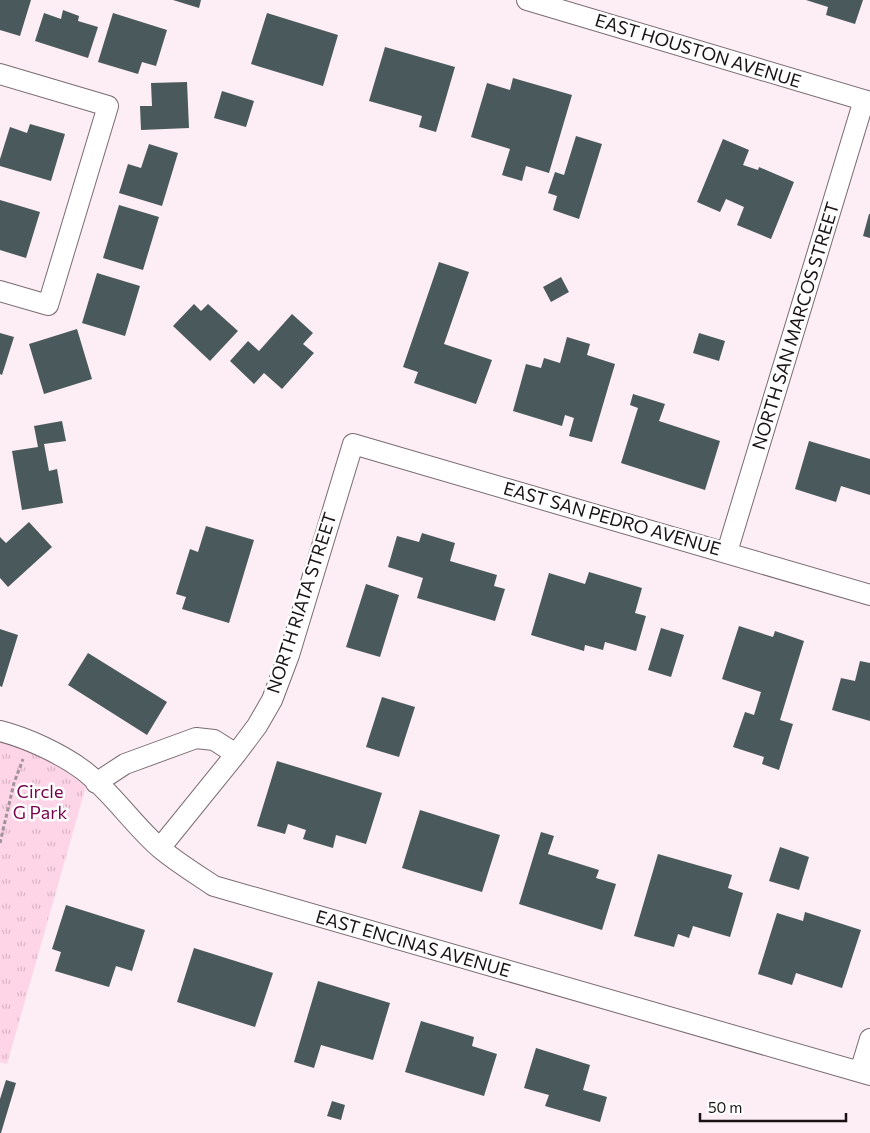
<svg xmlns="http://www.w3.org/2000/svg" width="870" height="1133" font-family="Commissioner,sans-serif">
<defs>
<pattern id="grass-tufts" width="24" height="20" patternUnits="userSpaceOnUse" patternTransform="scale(1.25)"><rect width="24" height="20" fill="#fed4e7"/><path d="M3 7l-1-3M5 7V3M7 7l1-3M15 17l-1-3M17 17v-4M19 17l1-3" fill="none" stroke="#d9b5c5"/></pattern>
</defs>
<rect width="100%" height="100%" fill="#fdedf4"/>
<path fill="url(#grass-tufts)" d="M0 738C32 748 59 767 86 786L7 1064 0 1062Z"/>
<path fill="#4a595b" d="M0 0H31L20 36 0 30Z
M173 0H201L199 8Z
M806 0H863L855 24 826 15 828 7Z
M63 10 79 16 78 21 98 27 88 58 35 41 44 13 61 19Z
M113 13 167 30 156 66 142 62 138 74 98 62Z
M267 13 338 35 323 86 251 64Z
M385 47 455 67 436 132 419 127 422 116 369 101Z
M513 78 572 95 549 173 526 166 522 181 502 175 510 149 471 137 487 83 510 90Z
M187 82 189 128 141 130 140 106H152L151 83Z
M222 91 254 101 246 127 214 118Z
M30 124 65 134 51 181 0 166V159L10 127 27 133Z
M576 136 602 144 579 219 553 210 557 196 548 193 555 172 564 175Z
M723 139 749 150 743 165 758 170 759 167 794 182 771 239 737 225 744 207 726 199 720 212 697 202Z
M149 144 178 153 162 206 119 193 128 164 141 168Z
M0 200 40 212 26 258 0 250Z
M119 205 159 217 143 270 103 258Z
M869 214H870V238L863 236Z
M439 262 469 272 444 344 492 360 476 404 414 383 418 372 403 367Z
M97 273 140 286 125 336 82 323Z
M561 277 569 292 551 302 543 287Z
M194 304 201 311 208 304 238 331 210 361 173 326Z
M292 314 313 333 303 344 314 353 282 389 264 373 254 384 230 361 248 341 259 351Z
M77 329 92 379 44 394 29 344Z
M0 333 14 337 2 375 0 374Z
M699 333 725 341 719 361 693 353Z
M567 337 590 344 587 355 615 364 592 442 569 436 574 418 565 415 562 426 513 411 526 364 541 368 544 358 560 363Z
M633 394 665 404 659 421 720 441 705 490 621 463 638 408 630 405Z
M62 421 66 441 44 444 49 471 57 469 63 503 22 510 12 451 38 447 34 426Z
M809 441 870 459V495L841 486 836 502 795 489Z
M29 522 52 547 8 587 0 578V537L6 543Z
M206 526 254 540 229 623 182 609 186 597 176 594 190 549 198 552Z
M422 533 455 543 450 561 497 575 494 586 505 589 495 621 417 598 423 578 388 567 397 536 419 542Z
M589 572 642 588 635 613 646 616 636 651 605 642 603 650 585 645 584 651 531 635 549 573 585 584Z
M366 584 399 595 380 657 346 647Z
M739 626 773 637 775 631 804 641 780 720 793 724 779 770 762 764 764 757 733 747 745 712 754 715 761 692 722 679Z
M661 628 684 635 671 677 648 670Z
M0 629 18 635 2 687 0 686Z
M88 653 167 702 147 735 68 685Z
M860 661 870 663V721L832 710 841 678 855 681Z
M382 697 415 707 399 757 366 747Z
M277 761 382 793 366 844 336 835 333 848 303 839 306 830 288 824 285 834 257 826Z
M420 810 500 835 482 892 402 868Z
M541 832 554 836 548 854 599 870 596 878 616 884 602 930 519 904Z
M780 847 809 857 799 890 769 881Z
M658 854 732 875 728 888 743 893 730 937 693 926 689 938 678 934 674 947 634 936Z
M66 905 145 930 132 971 116 966 109 987 55 971 61 952 52 949Z
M805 912 861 930 842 988 796 973 792 985 758 974 777 913 803 921Z
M194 948 273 973 255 1027 177 1002Z
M318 981 390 1003 373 1060 321 1045 314 1068 294 1062Z
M421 1021 474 1037 472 1046 497 1054 484 1096 405 1072Z
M536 1048 590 1065 583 1090 607 1097 600 1122 545 1106 549 1095 524 1088Z
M6 1080 16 1083 1 1133H0V1099Z
M332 1101 345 1105 341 1120 327 1116Z"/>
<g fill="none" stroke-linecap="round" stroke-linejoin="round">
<defs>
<path id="minor" d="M527 0 870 102
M0 74 108 106 48 305 0 291
M727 552 864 100
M0 731C27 738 60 753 83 770 112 792 133 825 161 849 178 863 196 874 214 886L870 1075
M96 783 125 764 196 738 214 740 236 754
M160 848 236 754 257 726 272 700 289 655 353 444 870 595
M860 1072 870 1039"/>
</defs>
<use href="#minor" stroke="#796b71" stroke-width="22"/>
<path stroke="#a09499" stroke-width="3" stroke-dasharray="4 2.5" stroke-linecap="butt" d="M0 843 14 783 23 759"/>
<use href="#minor" stroke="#fff" stroke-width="20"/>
</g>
<g text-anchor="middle" stroke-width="5" stroke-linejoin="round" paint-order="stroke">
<g font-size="18" fill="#191316" stroke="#fff">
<text transform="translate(698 51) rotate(17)" y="6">EAST HOUSTON AVENUE</text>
<text transform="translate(796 326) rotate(-73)" y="6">NORTH SAN MARCOS STREET</text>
<text transform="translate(612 519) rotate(16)" y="6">EAST SAN PEDRO AVENUE</text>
<text transform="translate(302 603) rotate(-72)" y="6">NORTH RIATA STREET</text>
<text transform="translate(413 944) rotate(16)" y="6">EAST ENCINAS AVENUE</text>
</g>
<g font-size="18" fill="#76024c" stroke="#fff">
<text x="40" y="798">Circle<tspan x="40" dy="21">G Park</tspan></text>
</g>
</g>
<path d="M700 1113v8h146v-8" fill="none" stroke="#191316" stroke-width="2.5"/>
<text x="708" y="1113" font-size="15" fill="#191316" stroke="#ffffff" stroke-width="4" paint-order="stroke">50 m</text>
</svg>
